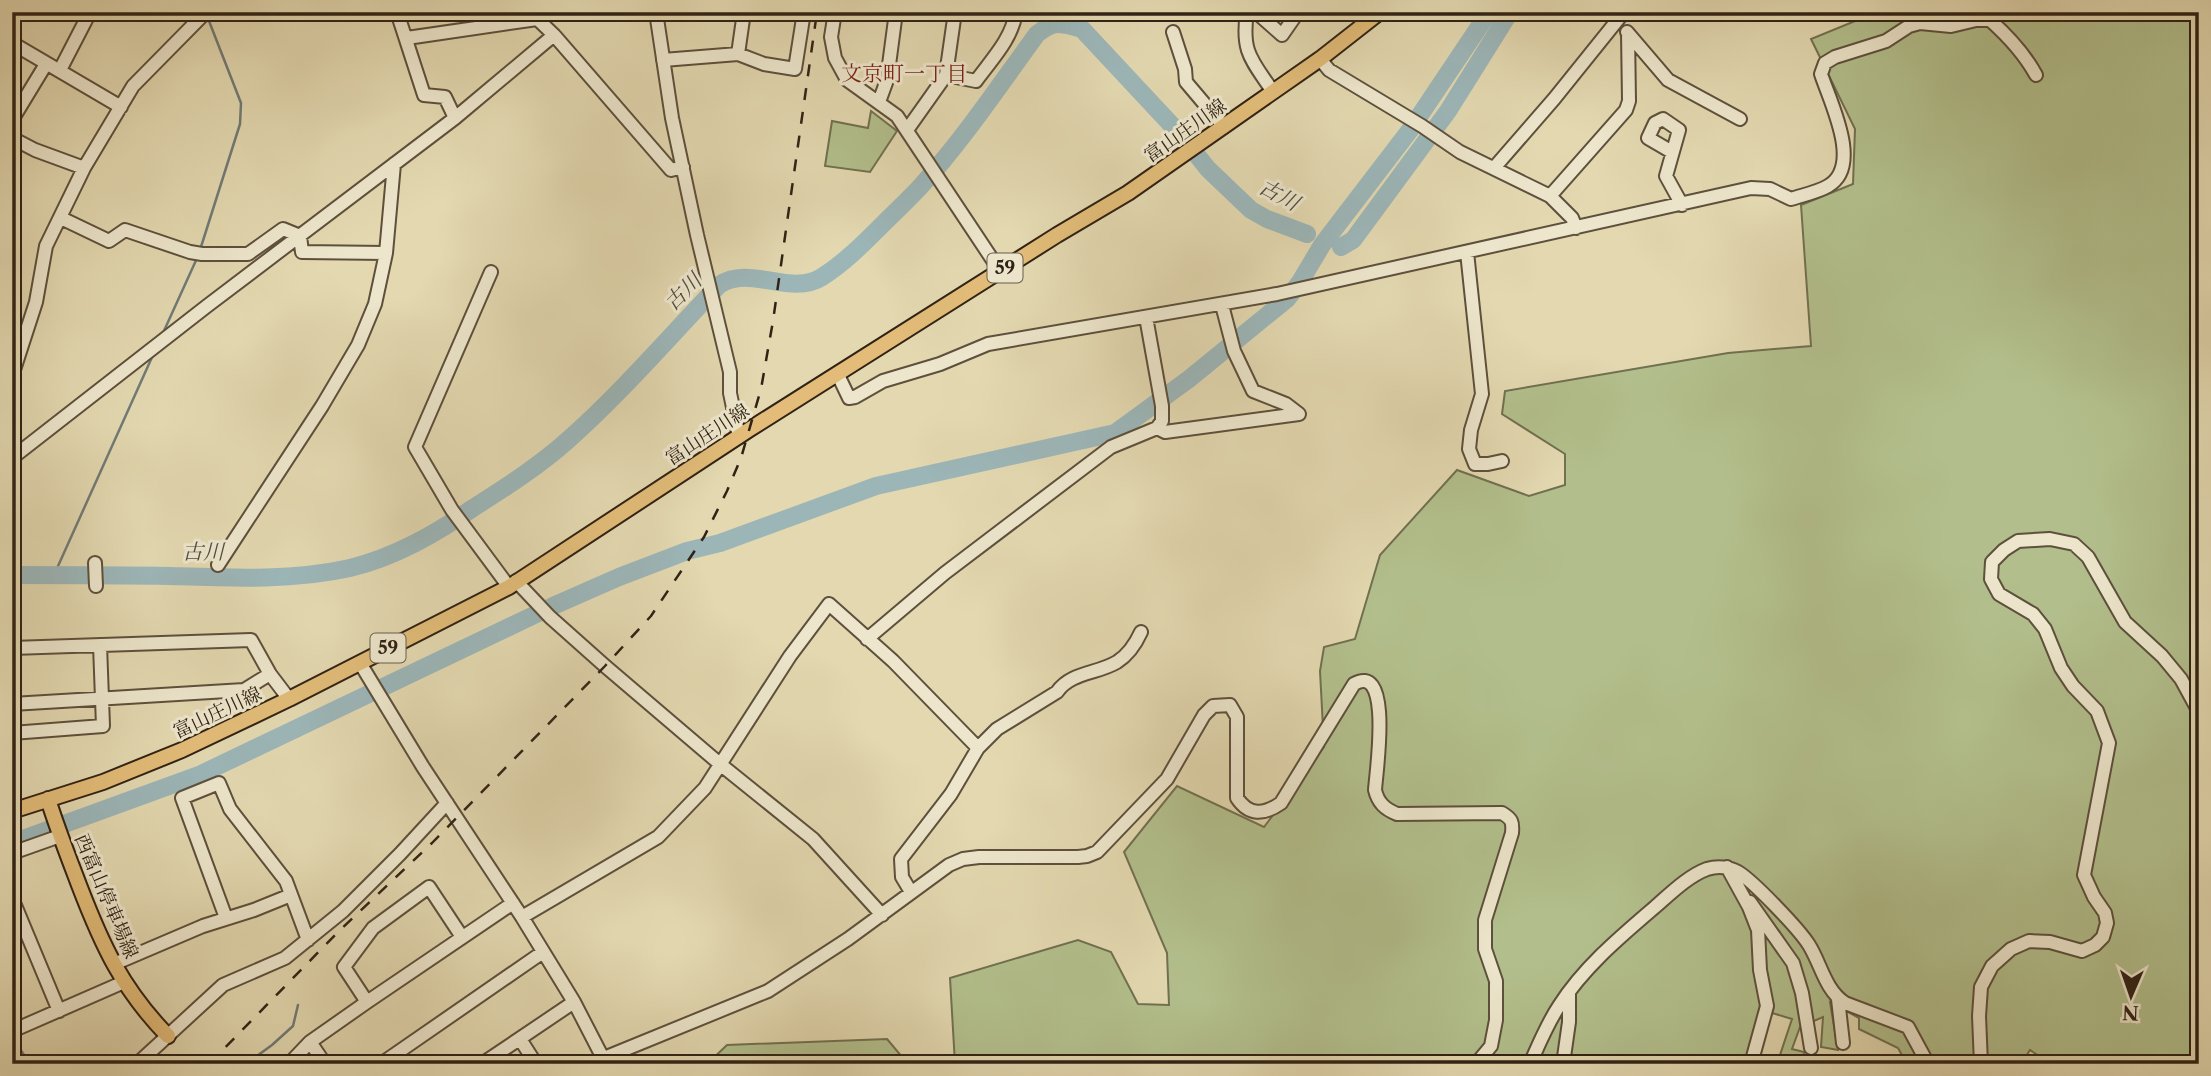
<svg xmlns="http://www.w3.org/2000/svg" width="2211" height="1076" font-family="'Libre Caslon Text','Noto Serif JP',serif">
<rect width="100%" height="100%" fill="#e3d8b0"/>
<filter id="stains"><feTurbulence type="fractalNoise" baseFrequency=".00286" numOctaves="4"/><feColorMatrix values="0 0 0 0 .2 0 0 0 0 .09 0 0 0 0 .02 0 0 0 .5 -.17"/></filter>
<radialGradient id="worn" r=".72"><stop offset=".6" stop-color="#630" stop-opacity="0"/><stop offset="1" stop-color="#630" stop-opacity=".3"/></radialGradient>
<path fill="#b2bf8c" stroke="#717050" stroke-width="2" d="M1877 12H2199V1064H2051L2030 1050 2021 1064H1907L1898 1048 1859 1029V1018L1830 1002 1838 1050 1821 1047 1823 1017 1800 1027 1792 1049 1804 1052 1803 1064H1777L1792 1019 1769 1012 1753 1064H955L950 978 1078 940 1111 952 1138 1004 1169 1005 1167 953 1124 852 1177 786 1264 827 1324 747 1320 671 1324 647 1355 639 1380 555 1457 470 1529 496 1565 485V454L1502 414 1505 391 1728 353 1811 346 1801 205 1853 184 1855 129 1811 39Z
M871 111 897 131 870 172 825 166 832 121 868 128Z
M887 1039 908 1064H707L727 1045Z"/>
<g fill="none" stroke-linecap="round" stroke-linejoin="round">
<path stroke="#717b77" stroke-width="2.5" d="M1060 23 1074 12
M200 250 240 124 241 103 209 21
M163 333 198 256
M54 575 153 355
M12 1037 30 1064
M246 1064 272 1045 293 1026 298 1005"/>
<path stroke="#9cb6b8" stroke-width="18" d="M1341 247 1353 240 1448 111 1510 12
M12 575C65 575 118 575 171 576 230 578 292 581 350 568 395 557 435 534 473 508 506 487 539 466 568 440 622 392 669 337 719 285 750 264 790 297 822 277 844 263 864 243 882 225 895 212 908 200 920 187 963 140 999 86 1037 34 1055 20 1060 23 1082 29L1180 134 1208 169 1251 210 1267 219 1307 234
M12 843 199 775 553 606 619 577 687 551 720 543 876 486 1115 433 1189 379 1287 299 1300 282 1322 245 1410 130 1489 12"/>
<defs>
<path id="minor" d="M397 12 424 95 445 97 455 118
M530 12 554 35 671 170 683 167
M656 12 672 118 697 235 730 372V393L739 437
M835 12 831 37 835 58 847 80 897 116 1000 271
M1247 12C1241 53 1252 60 1273 92
M1256 12 1282 35 1298 12
M1173 32 1185 69 1186 82 1224 127
M1627 32 1668 80 1740 119
M407 38 537 19
M12 43 121 107
M738 54 744 12
M1320 59 1329 70 1422 126 1460 152 1550 196 1572 218 1576 228
M663 60 738 54 764 64 795 69 804 12
M60 70 90 12
M946 75 976 81C992 59 1012 39 1016 12
M879 102 887 80 896 12
M12 120 46 64
M907 130 946 75 955 12
M12 138 35 150 84 168
M1672 152 1648 138 1655 123 1663 119 1679 130 1666 176 1682 205
M1494 168 1554 99 1624 12
M1550 196 1626 110 1629 101 1628 33
M61 218 109 241 125 230 190 252 202 254H248L283 229 300 236 302 252 386 253
M1467 252 1482 394 1471 430 1469 449 1475 464H1488L1502 461
M491 272 415 447 452 510 509 587
M1222 305 1234 351 1253 391 1286 404 1299 414
M1146 317 1162 406V421L1157 428
M838 375 849 398 855 397 883 381 940 364 988 344 1277 294 1751 188 1770 189 1791 199C1803 195 1818 192 1828 186 1863 166 1830 102 1821 74L1825 63 1835 57 1886 41 1909 26 1920 23 1951 26 1976 20H1990C2009 37 2024 53 2036 75
M12 376 36 302 46 246 84 168 133 86 204 14V12
M12 458 207 306 455 118 554 35
M95 563 96 586
M218 565 322 406 358 345 375 304 386 253 394 164
M516 581 550 617 605 666 720 764 813 839 882 915
M867 639 945 573 1111 447 1157 428 1165 432 1299 414
M12 648 251 640 270 674 289 699
M360 663 423 767 522 917 574 1002 606 1064
M12 704 244 690 270 674
M12 733 103 726 100 645
M12 853 60 836
M1727 867 1749 907 1758 930 1760 970 1767 1006 1751 1064
M911 892 902 877 901 859 951 794 978 748 997 729 1057 692C1071 672 1097 674 1117 662 1128 655 1136 643 1141 632
M12 898 59 1011
M1750 902 1793 963 1802 993 1811 1048
M522 917 658 837 705 788 790 656 829 604 893 661 978 748
M226 918 182 798 219 783 230 809 286 881 308 940
M114 964 203 926 254 910 291 895
M1838 999 1843 1043
M367 1002 344 967 373 928 429 887 462 937
M12 1031 124 982
M520 1039 536 1064
M310 1042 325 1064
M604 1058 768 991 848 939 949 865 963 859 979 857H1078L1087 856 1097 852 1167 779 1204 715 1213 706 1230 705 1237 717V798C1249 816 1264 815 1281 803L1354 684C1393 661 1376 773 1375 790 1378 803 1385 809 1397 814L1502 813C1512 819 1513 822 1512 833L1485 920V949L1496 981V1020L1491 1046 1476 1064
M137 1064 223 985 285 958 343 911 400 854 447 803
M289 1064 310 1042 367 1002 513 903
M381 1064 543 952
M482 1064 574 1002
M1530 1064C1539 1044 1547 1024 1559 1006 1584 967 1620 937 1655 907 1670 894 1688 876 1707 869 1717 866 1729 867 1738 872 1753 881 1799 929 1809 945 1821 964 1825 990 1845 1003L1908 1027 1928 1064
M1563 1064 1569 1022V994
M1981 1064 1979 1016 1981 987 1992 966 2011 949 2029 941 2050 942 2082 951 2095 945 2103 937 2107 923 2105 913 2094 897 2084 875 2109 743 2097 711 2073 686 2061 668 2045 629 2033 614 1999 594 1991 579 1992 562 2004 550 2018 541 2050 539 2074 544 2088 557 2125 622 2162 656 2181 679 2199 712"/>
<path id="major" d="M48 799C57 828 68 856 79 885 102 945 122 989 168 1036
M12 811 103 782 182 750 289 699 509 587 750 429 1057 235 1128 193 1320 59 1380 12"/>
</defs>
<use href="#minor" stroke="#5d503c" stroke-width="16"/>
<use href="#major" stroke="#302215" stroke-width="18"/>
<use href="#minor" stroke="#ede6cc" stroke-width="12"/>
<use href="#major" stroke="#e2bc78" stroke-width="14"/>
<path stroke="#302215" stroke-width="2.5" stroke-dasharray="12 12" stroke-linecap="butt" d="M209 1064 338 932 432 843 605 666 651 616 704 537 727 491 741 458 761 389 773 321 817 12"/>
</g>
<g text-anchor="middle" stroke-width="6" stroke-linejoin="round" paint-order="stroke">
<g fill="#ede6cc" stroke="#695d4c" stroke-width="2">
<rect x="987.5" y="253.5" width="35" height="29" rx="5"/>
<rect x="370.5" y="633.5" width="35" height="29" rx="5"/>
</g>
<g font-size="18" font-weight="bold" fill="#302215">
<text x="1005" y="274">59</text>
<text x="388" y="654">59</text>
</g>
<g font-size="19" fill="#302215" stroke="#ede6cc">
<text transform="translate(1185 130) rotate(-35)" y="7">富山庄川線</text>
<text transform="translate(707 434) rotate(-33)" y="7">富山庄川線</text>
<text transform="translate(217 712) rotate(-25)" y="7">富山庄川線</text>
<text transform="translate(107 896) rotate(67)" y="7">西富山停車場線</text>
</g>
<g font-size="21" fill="#7a1f14" stroke="#ede6cc">
<text x="904" y="81">文京町一丁目</text>
</g>
<g font-size="21" font-style="italic" fill="#504e46" stroke="#ede6cc">
<text transform="translate(1279 195) rotate(28)" y="7">古川</text>
<text transform="translate(683 292) rotate(-45)" y="7">古川</text>
<text x="203" y="559">古川</text>
</g>
</g>
<rect width="2211" height="1076" fill="none" stroke="#e3d8b0" stroke-width="42"/>
<rect x="14" y="14" width="2183" height="1048" fill="none" stroke="#302215" stroke-width="3.5"/>
<rect x="21" y="21" width="2169" height="1034" fill="none" stroke="#302215" stroke-width="2"/>
<g transform="translate(2131 996) rotate(182)" stroke="#ede6cc" stroke-width="5" paint-order="stroke">
<path d="M0-5L12 26L0 18L-12 26Z" fill="#302215"/>
<text y="-10" font-size="19" font-weight="bold" text-anchor="middle" fill="#302215">N</text>
</g>
<rect width="100%" height="100%" filter="url(#stains)"/>
<rect width="100%" height="100%" fill="url(#worn)"/>
</svg>
